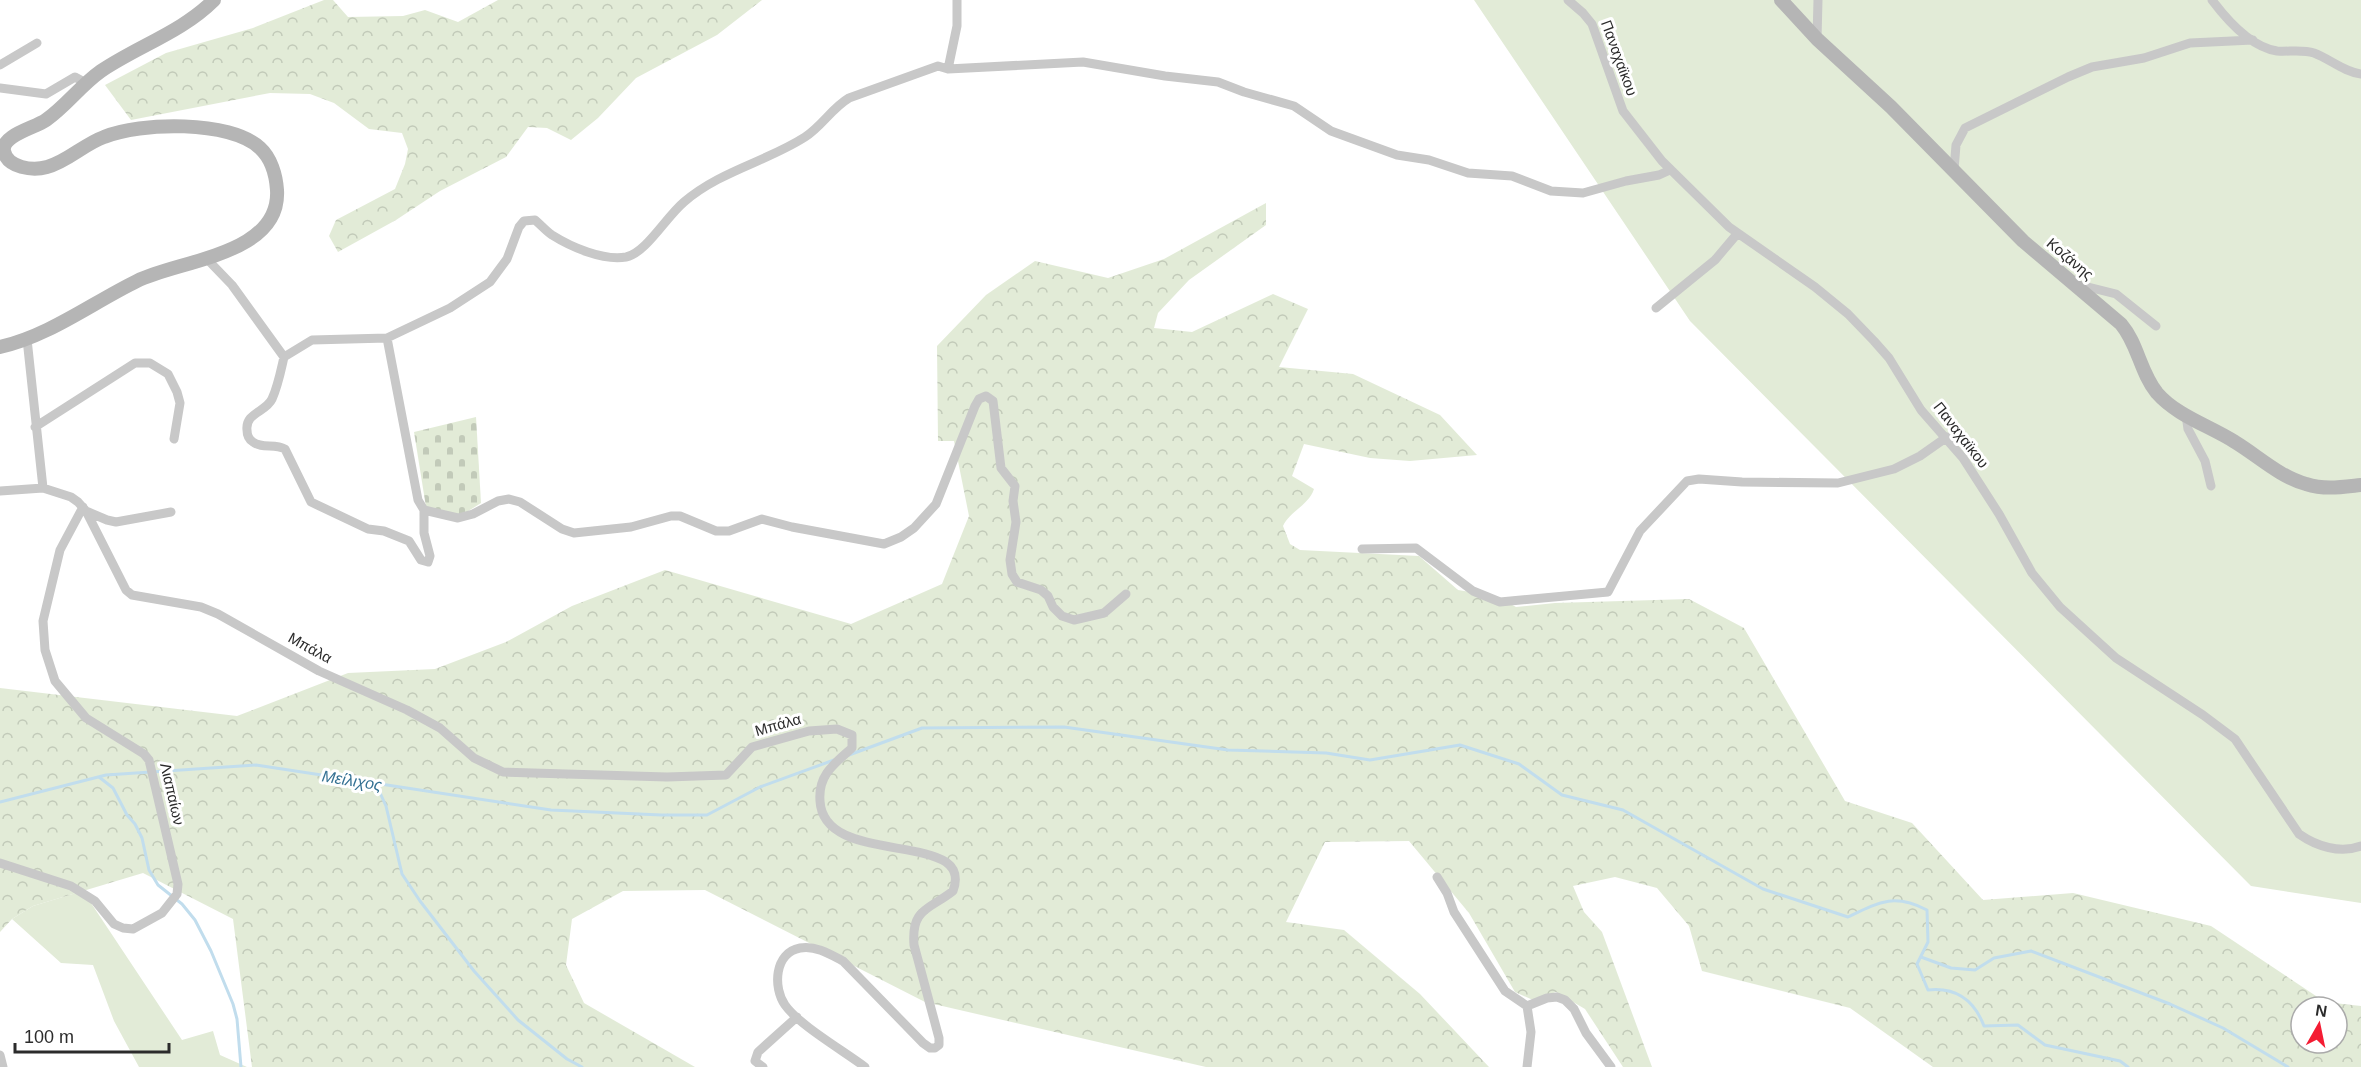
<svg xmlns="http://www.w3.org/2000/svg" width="2361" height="1067" font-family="Helvetica,sans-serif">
<defs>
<pattern id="forest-crowns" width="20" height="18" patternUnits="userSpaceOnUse" patternTransform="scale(1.5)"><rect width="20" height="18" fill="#e2ebd7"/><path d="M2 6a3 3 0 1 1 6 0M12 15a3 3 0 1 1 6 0" fill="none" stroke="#c2cab9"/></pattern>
<pattern id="cemetery-stones" width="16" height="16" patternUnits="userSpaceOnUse" patternTransform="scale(1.5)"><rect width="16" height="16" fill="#e2ebd7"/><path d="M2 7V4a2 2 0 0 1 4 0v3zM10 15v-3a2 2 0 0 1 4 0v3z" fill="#c2cab9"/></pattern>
</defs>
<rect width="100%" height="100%" fill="#fff"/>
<path fill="#e2ebd7" d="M1474 0H2361V903L2251 886 1690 321Z
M76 893 91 903 182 1040 213 1031 220 1055 247 1067H139L114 1021 93 965 61 963 12 919 33 906Z"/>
<path fill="url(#forest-crowns)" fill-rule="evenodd" d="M324 0H333L348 17 403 16 425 10 458 22 498 0H762L717 35 636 78 598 118 571 140 547 128 528 127 506 157 440 191 396 220 338 252 329 236 336 220 395 189 405 164 408 149 402 133 369 129 334 103 310 94 270 93 131 120 105 85 166 53 253 28Z
M1266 203V225L1189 280 1158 313 1154 328 1192 332 1273 294 1308 309 1279 367 1353 374 1440 415 1477 455 1410 461 1370 458 1304 444 1292 476 1314 489C1309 505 1290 511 1283 526L1290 544 1300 550 1419 556 1458 590 1496 596 1516 607 1555 603 1689 599 1744 628 1845 801 1912 823 1983 900 2073 893 2211 926 2325 1002 2361 1006V1067H1933L1850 1008 1702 971 1689 926 1657 888 1615 877 1573 886 1584 912 1602 932 1652 1067H1623L1585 1009 1556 992 1533 1000 1515 992 1469 913 1409 841 1325 842 1286 922 1344 930 1420 994 1489 1067H1206L925 1002 705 890 623 891 572 919 566 965 584 1003 695 1067H252L233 919 143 873 33 906 12 919 0 932V688L237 716 348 673 435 669 506 642 572 606 665 570 851 624 942 584 969 516 954 441H938L937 346 986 295 1035 261 1108 278 1164 259ZM2301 1007H2337V1043H2301Z"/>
<path fill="url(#cemetery-stones)" d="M476 417 481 503 462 515 426 507 414 432Z"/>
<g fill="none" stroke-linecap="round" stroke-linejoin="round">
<path stroke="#c1dded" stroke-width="3" d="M849 755 922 728 1064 727 1228 750 1326 753 1370 760 1460 745 1519 764 1562 795 1623 810 1763 889 1848 917C1879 902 1894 893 1927 910L1928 942 1917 964 1928 990C1956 987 1974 1000 1984 1026L2018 1025 2045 1045 2120 1061 2128 1067
M99 777 113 788 127 815 135 824 142 838 149 870 158 885 182 904 195 920 211 951 233 1004 237 1019 241 1067
M376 784 386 806 402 874 420 901 474 971 518 1020 567 1059 582 1067
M0 802 106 775 256 765 551 810 661 815H707L760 787 834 760
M1921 957 1951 968 1975 970 1994 958 2031 951 2170 1004 2223 1028 2288 1067"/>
<path stroke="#c8c8c8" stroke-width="9" d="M1568 0 1583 13 1592 24 1623 111 1662 161 1729 227 1815 287 1848 314 1874 341 1889 358 1921 410 1963 458 1999 514 2032 573 2060 607 2116 658 2203 715 2235 739 2299 834C2316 846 2340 854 2361 846
M2212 0C2227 20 2251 47 2277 51 2289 52 2302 49 2314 53 2330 59 2344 72 2361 74
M1817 39 1818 0
M0 65 37 43
M948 69 957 26V0
M0 88 46 94 75 77 86 83
M1954 170 1956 145 1965 128 2068 77 2092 67 2144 58 2190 43 2253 40
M206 258 232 285 284 357 312 340 387 338 418 500 424 510V533L430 556 428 562 421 560 409 541 384 531 368 529 311 502 285 449C275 443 262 449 253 442 248 439 247 435 247 430 245 413 266 412 272 399 278 386 281 370 284 357
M2076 284 2116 294 2156 326
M1656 308 1715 260 1737 234
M387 338 450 308 490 282 507 259 519 227 524 221 535 220C541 225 546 231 552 235 571 247 603 261 626 257 646 253 666 217 684 202 720 171 766 162 805 137 822 126 832 108 849 98L938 66 948 69 1083 62 1165 76 1218 82 1244 92 1294 106 1331 131 1397 155 1429 160 1468 173 1512 176 1551 191 1583 193 1626 181 1659 175 1670 170
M27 339 43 488
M2186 415 2188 429 2205 461 2211 486
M35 427 135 363H150L168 374 177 392 180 403 174 439
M0 491 43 488 71 497 78 502 86 511 126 590 132 595 201 607 218 614 319 671 407 710 440 728 474 758 503 772 667 777 726 775 752 747 809 731 837 729 852 735V748C834 764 818 775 820 801 823 854 914 841 946 862 957 870 957 880 953 891 929 910 911 908 914 945L939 1038V1045L935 1048H930L923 1043 843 961C830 954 815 945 800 948 774 953 773 988 785 1005 799 1025 844 1051 865 1067
M424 510 458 518 473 514 498 501 509 499 520 502 562 529 574 533 631 527 671 516H680L716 531H729L762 519 792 527 884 544 901 537 914 528 936 504 975 406 979 399 986 396 993 401 1001 468 1015 486 1013 501 1016 522 1010 560 1012 574 1017 582 1041 590 1048 596 1053 607 1062 616 1074 620 1104 613 1126 594
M86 511 107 520 116 522 171 512
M1362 549 1416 548 1473 591 1500 602 1608 592 1640 531 1687 481 1699 479 1742 482 1838 483 1894 469 1920 456 1947 437
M0 863 71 886 95 901 114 924 123 928 133 929 162 913 177 894 178 884 149 760 144 754 86 718 55 681 45 650 43 621 60 550 83 507
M1437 877 1447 893 1454 912 1505 991 1527 1006
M0 1055 3 1067
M763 1067 755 1061 758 1052 797 1017
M1527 1067 1531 1032 1527 1006 1547 998 1557 997 1565 1000 1574 1009 1586 1033 1611 1067"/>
<path stroke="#b5b5b5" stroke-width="14" d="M1781 0 1817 39 1891 107 2023 241 2121 324C2138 344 2140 372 2157 393 2177 416 2210 426 2235 442 2258 456 2280 477 2306 484 2325 490 2342 487 2361 485
M0 347C49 336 92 303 137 281 179 260 281 255 277 190 276 175 271 158 260 148 230 120 140 122 104 137 84 144 67 162 47 167 33 171 7 168 4 151 1 135 35 128 46 120 66 106 81 85 101 71 138 46 182 32 214 0"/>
</g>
<g text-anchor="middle" stroke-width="6" stroke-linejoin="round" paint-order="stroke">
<g font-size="15" fill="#2b2b2b" stroke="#fff">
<text transform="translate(1619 58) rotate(70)" y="5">Παναχαϊκου</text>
<text transform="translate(2070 259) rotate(40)" y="5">Κοζάνης</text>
<text transform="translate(1961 435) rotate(52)" y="5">Παναχαϊκου</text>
<text transform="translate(310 648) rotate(29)" y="5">Μπάλα</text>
<text transform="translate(778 725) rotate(-16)" y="5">Μπάλα</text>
<text transform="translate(172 794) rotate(77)" y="5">Λιαπαίων</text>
</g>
<g font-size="16" font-style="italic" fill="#347193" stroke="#fff">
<text transform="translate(352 780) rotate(9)" y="6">Μείλιχος</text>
</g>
</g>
<g transform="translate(2319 1025) rotate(9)"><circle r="28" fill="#ffffff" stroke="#aaaaaa" stroke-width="1.5"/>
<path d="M0-4.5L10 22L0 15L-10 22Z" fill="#f41c33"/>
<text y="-9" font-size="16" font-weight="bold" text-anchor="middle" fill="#2b2b2b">N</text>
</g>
<path d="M15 1043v9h154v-9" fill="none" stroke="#2b2b2b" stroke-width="3"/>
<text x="24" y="1043" font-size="18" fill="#2b2b2b" stroke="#ffffff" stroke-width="4.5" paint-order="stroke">100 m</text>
</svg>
